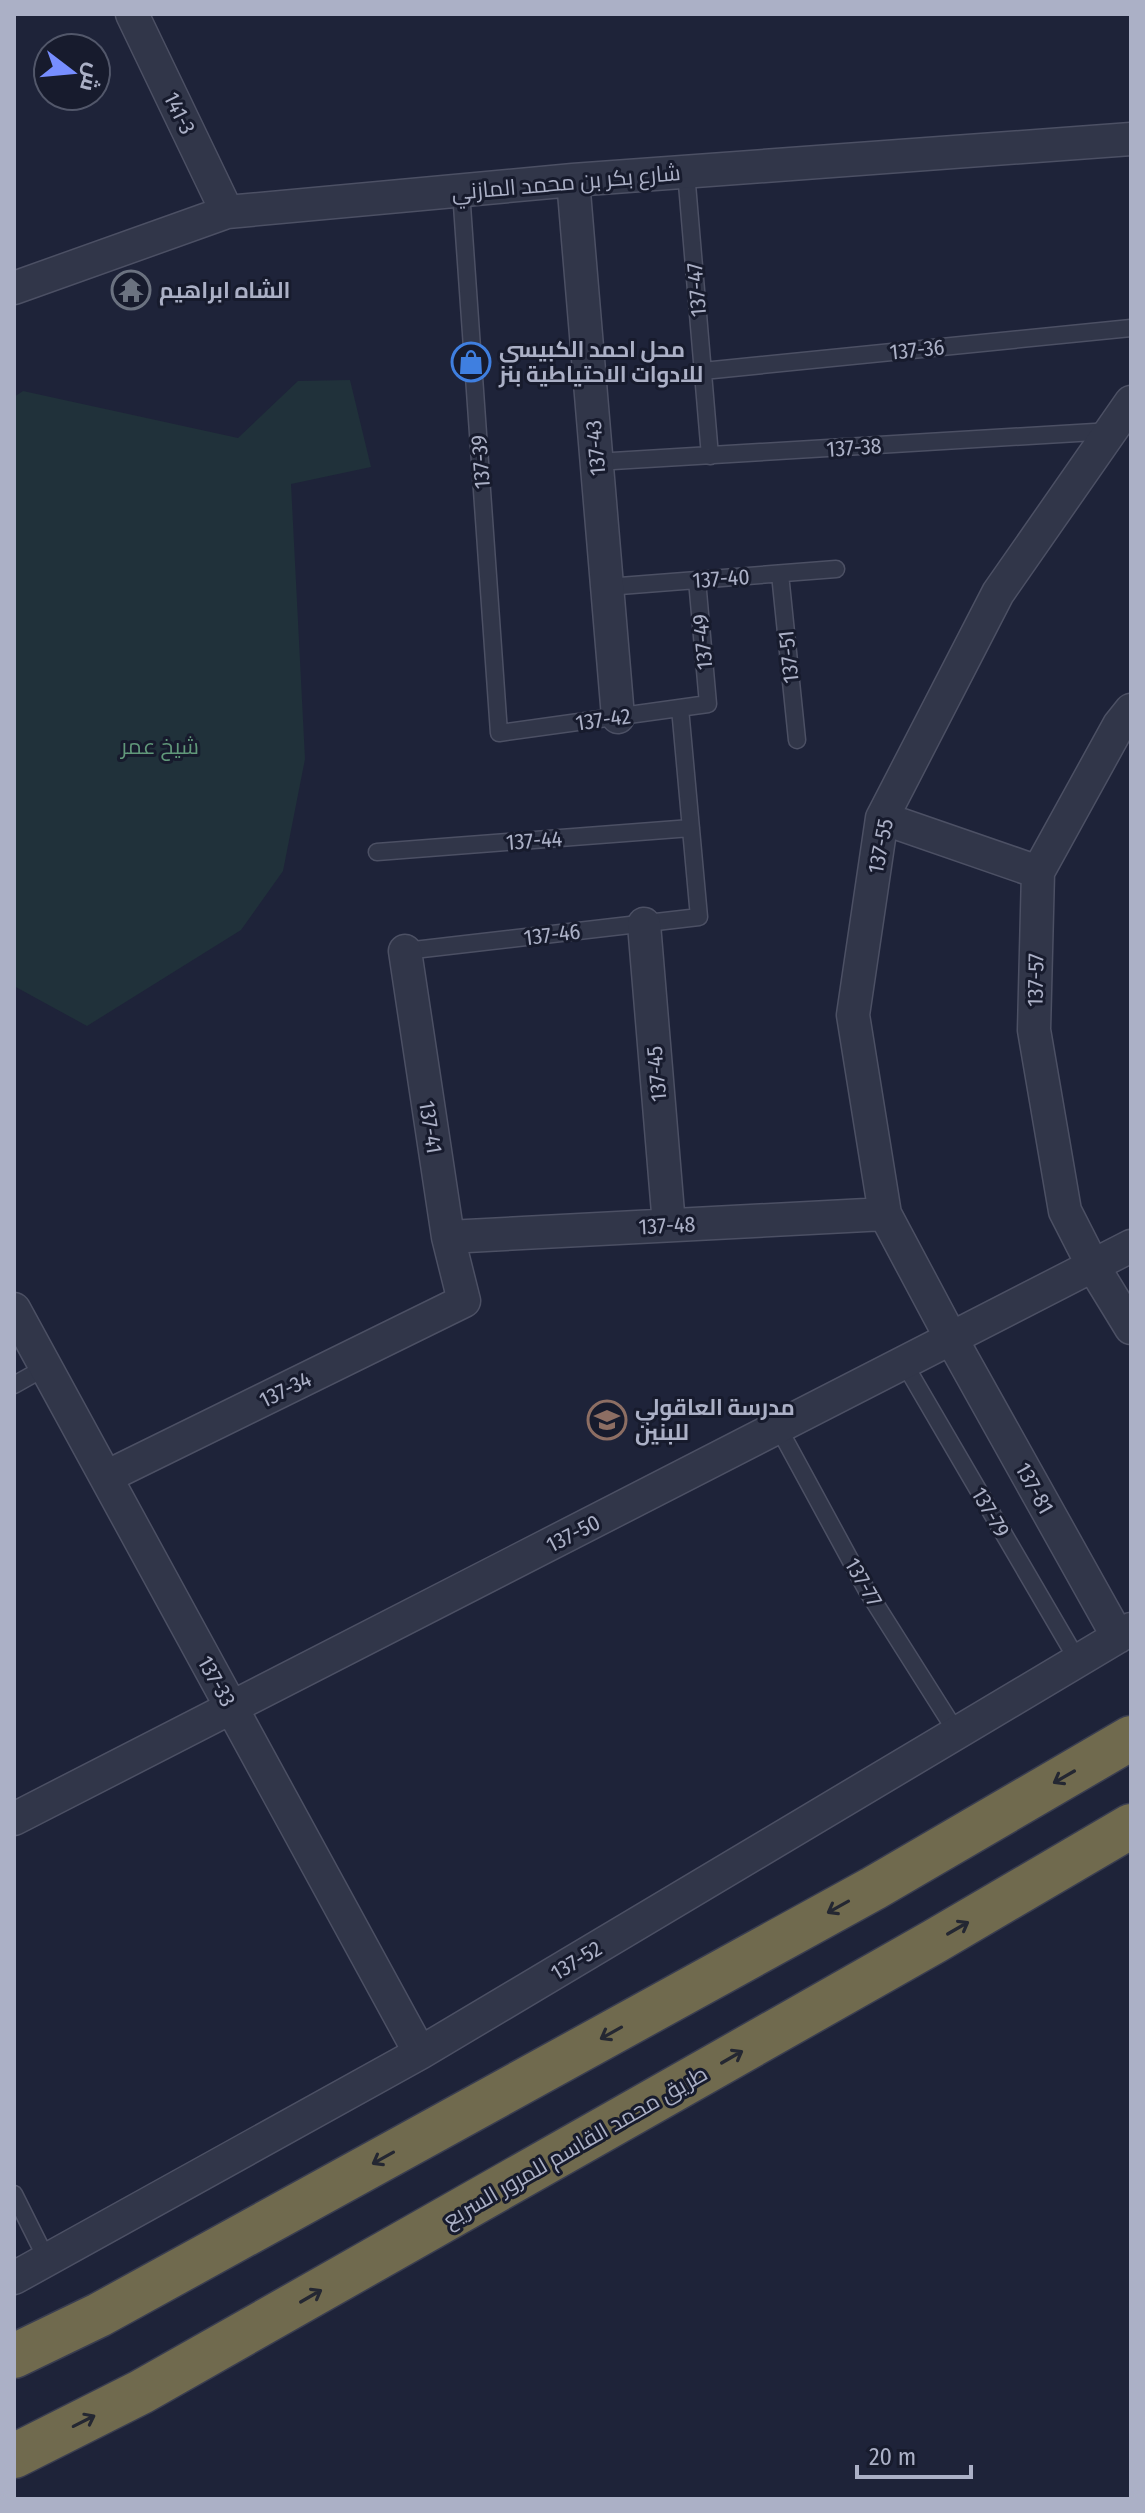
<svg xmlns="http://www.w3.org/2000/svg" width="1145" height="2513" font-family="'Fira Sans Condensed',Cairo,sans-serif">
<rect width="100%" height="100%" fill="#1e2339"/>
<path fill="#20313a" d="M350 380 371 467 291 484 305 759 283 871 241 930 87 1026 14 986V397L23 391 238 438 298 381Z"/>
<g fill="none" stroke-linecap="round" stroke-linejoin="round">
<defs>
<path id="service" d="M686 172 710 456
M461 191 499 733 708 704 697 580
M703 371 1131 328
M596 462 1111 431
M780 574 797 740
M607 587 836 569
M377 852 691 828
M405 951 699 917 680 708
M904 1363 1078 1661
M14 1385 46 1367
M778 1427 866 1589 957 1733
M14 2194 47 2260"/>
<path id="minor" d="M132 14 227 212
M573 180 618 717
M14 288 227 212 573 180 1131 139
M1131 710 1119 725 1038 872 1034 1030 1065 1211 1093 1266 1131 1328
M882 818 1038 872
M644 924 669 1225
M448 1237 885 1214
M14 1309 420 2053
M106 1477 464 1301 448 1237 405 951
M1118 1637 951 1338 885 1214 853 1015 882 818 998 593 1131 402
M14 1819 1131 1246
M14 2278 420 2053 1131 1629"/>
<path id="motorway" d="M14 2356 99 2315 874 1888 1131 1738
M14 2456 141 2392 935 1941 1131 1826"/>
</defs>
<use href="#service" stroke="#4c5064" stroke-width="19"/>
<use href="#minor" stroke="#4c5064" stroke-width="35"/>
<use href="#motorway" stroke="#393d50" stroke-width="47"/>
<use href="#service" stroke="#313649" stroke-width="16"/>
<use href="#minor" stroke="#313649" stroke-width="32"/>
<use href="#motorway" stroke="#706a4e" stroke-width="44"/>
</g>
<defs><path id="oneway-shaft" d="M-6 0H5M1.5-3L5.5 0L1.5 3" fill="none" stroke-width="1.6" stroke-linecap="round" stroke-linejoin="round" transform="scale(2)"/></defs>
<g stroke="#242732">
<use href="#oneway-shaft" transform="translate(1064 1777) rotate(150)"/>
<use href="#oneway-shaft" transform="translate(838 1907) rotate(151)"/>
<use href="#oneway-shaft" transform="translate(958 1928) rotate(-30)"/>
<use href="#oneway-shaft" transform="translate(611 2033) rotate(151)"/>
<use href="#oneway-shaft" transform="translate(732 2057) rotate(-30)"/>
<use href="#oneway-shaft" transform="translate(383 2158) rotate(151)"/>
<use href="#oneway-shaft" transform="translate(311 2296) rotate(-30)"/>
<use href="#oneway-shaft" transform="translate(84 2421) rotate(-27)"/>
</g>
<defs>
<symbol id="temple-ring" viewBox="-11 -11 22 22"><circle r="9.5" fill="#171b2d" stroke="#6b7280" stroke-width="1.5"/><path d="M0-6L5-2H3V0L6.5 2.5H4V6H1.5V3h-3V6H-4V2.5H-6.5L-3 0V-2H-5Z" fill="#6b7280"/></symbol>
<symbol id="shop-ring" viewBox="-11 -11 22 22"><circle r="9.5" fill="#171b2d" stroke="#3f7fe0" stroke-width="1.5"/><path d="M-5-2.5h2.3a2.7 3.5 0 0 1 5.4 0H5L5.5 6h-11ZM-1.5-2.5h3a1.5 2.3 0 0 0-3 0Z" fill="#3f7fe0"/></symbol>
<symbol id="school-ring" viewBox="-11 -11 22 22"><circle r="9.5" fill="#171b2d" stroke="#8d6e63" stroke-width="1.5"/><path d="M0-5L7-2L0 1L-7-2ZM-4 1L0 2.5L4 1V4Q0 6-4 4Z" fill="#8d6e63"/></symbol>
</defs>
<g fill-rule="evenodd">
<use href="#temple-ring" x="109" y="268" width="44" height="44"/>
<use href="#shop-ring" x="449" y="340" width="44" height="44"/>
<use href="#school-ring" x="585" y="1398" width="44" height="44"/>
</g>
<g text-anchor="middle" stroke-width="6" stroke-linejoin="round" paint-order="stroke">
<g font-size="22" fill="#abb0c6" stroke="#171b2d">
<text transform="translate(180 113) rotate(64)" y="8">141-3</text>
<text transform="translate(566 182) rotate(-5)" y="8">شارع بكر بن محمد المازني</text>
<text transform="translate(696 290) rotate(-95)" y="8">137-47</text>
<text transform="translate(917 349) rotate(-6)" y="8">137-36</text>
<text transform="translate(854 447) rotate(-4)" y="8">137-38</text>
<text transform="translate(595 448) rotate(-95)" y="8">137-43</text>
<text transform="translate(480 462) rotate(-94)" y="8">137-39</text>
<text transform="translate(721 578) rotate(-4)" y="8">137-40</text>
<text transform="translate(702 642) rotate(-95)" y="8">137-49</text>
<text transform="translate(788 657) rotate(-96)" y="8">137-51</text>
<text transform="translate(603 719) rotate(-8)" y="8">137-42</text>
<text transform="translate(534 840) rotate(-4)" y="8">137-44</text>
<text transform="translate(880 846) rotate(-79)" y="8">137-55</text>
<text transform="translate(552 934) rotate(-7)" y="8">137-46</text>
<text transform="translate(1035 980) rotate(-89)" y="8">137-57</text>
<text transform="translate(656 1074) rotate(-95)" y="8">137-45</text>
<text transform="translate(431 1127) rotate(81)" y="8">137-41</text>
<text transform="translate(667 1225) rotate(-3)" y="8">137-48</text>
<text transform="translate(285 1389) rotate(-26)" y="8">137-34</text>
<text transform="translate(1035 1488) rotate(61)" y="8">137-81</text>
<text transform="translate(991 1512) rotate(60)" y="8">137-79</text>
<text transform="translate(573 1533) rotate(-27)" y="8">137-50</text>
<text transform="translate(864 1582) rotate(60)" y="8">137-77</text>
<text transform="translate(217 1681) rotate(61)" y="8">137-33</text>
<text transform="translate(576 1960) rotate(-31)" y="8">137-52</text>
<text transform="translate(575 2146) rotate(-30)" y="8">طريق محمد القاسم للمرور السريع</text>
</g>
<g font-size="22" font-weight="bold" fill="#abb0c6" stroke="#171b2d" text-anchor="start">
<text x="159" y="298">الشاه ابراهيم</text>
<text x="499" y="357">محل احمد الكبيسي<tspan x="499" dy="25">للادوات الاحتياطية بنز</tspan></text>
<text x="635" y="1415">مدرسة العاقولي<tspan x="635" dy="25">للبنين</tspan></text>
</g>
<g font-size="22" fill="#61987a" stroke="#171b2d">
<text x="160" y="754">شيخ عمر</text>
</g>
</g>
<rect width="1145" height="2513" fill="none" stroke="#abb0c6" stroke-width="32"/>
<g transform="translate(72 72) rotate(106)"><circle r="38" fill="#171b2d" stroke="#52576a" stroke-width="2"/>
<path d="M0-6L14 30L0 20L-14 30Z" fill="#778eff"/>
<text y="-12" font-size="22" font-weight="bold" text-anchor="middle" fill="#abb0c6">ش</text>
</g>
<path d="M857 2465v12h114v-12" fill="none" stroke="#abb0c6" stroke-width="4"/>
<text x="869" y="2465" font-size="24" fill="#abb0c6" stroke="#171b2d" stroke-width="6" paint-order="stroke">20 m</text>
</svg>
